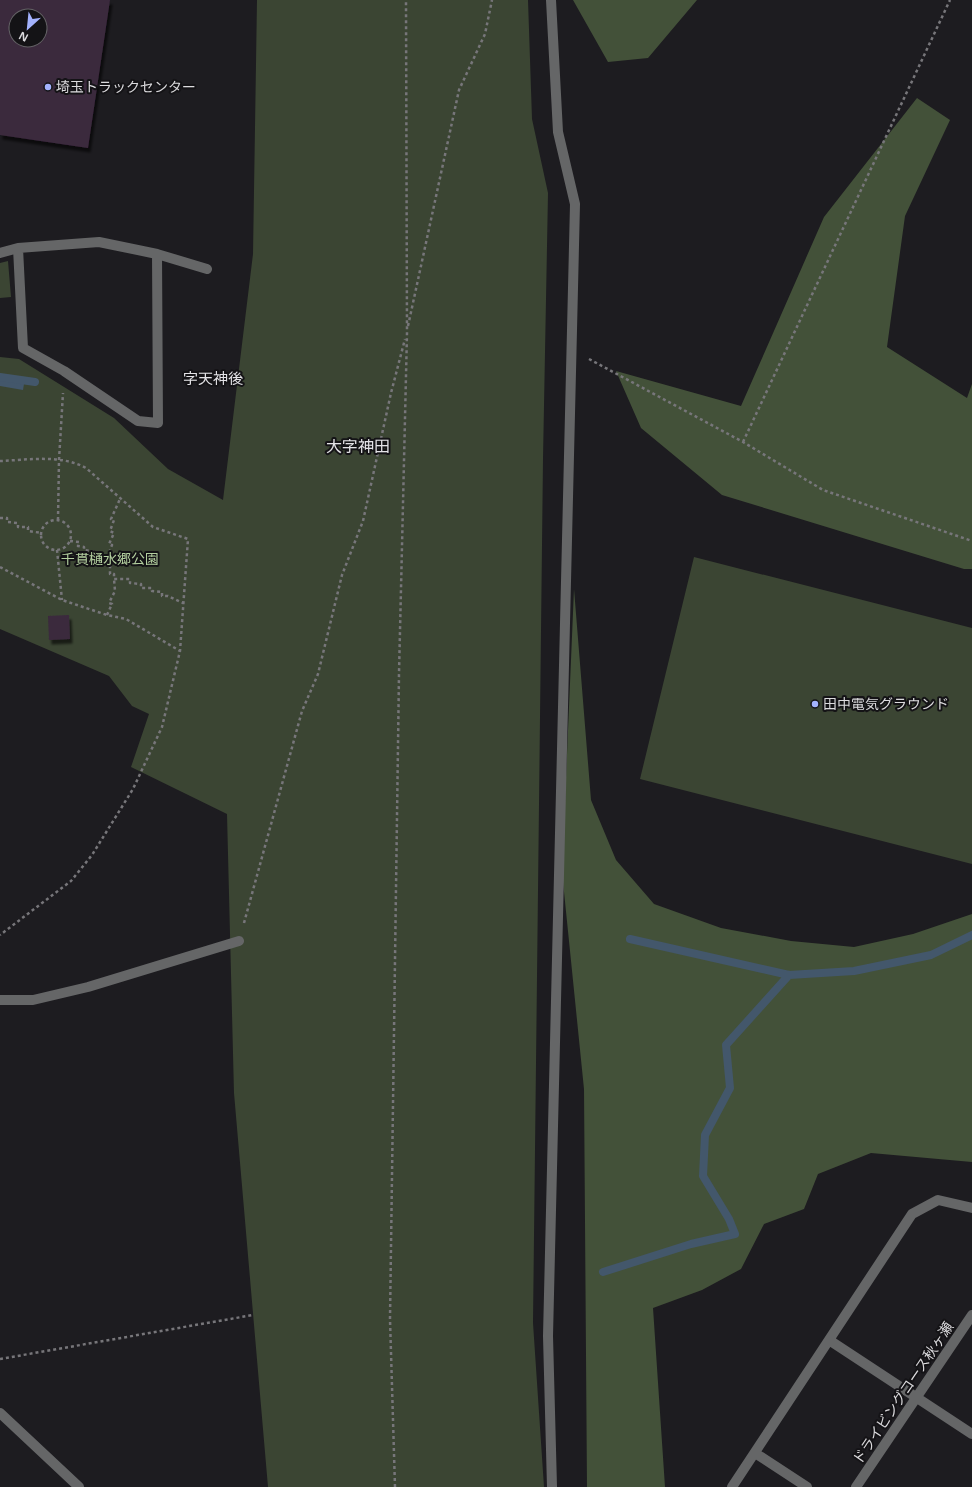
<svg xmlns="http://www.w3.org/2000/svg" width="972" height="1487" font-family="'Noto Sans','Noto Sans JP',sans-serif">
<defs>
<filter id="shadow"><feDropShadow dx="2.5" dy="4.5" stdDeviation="1" flood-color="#0009"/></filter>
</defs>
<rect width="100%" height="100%" fill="#1d1c20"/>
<path fill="#3b4533" d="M257 0H528L532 119 548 193 543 459 533 1323 544 1487H268L234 1093 227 814 131 767 149 714 132 706 109 676 0 629V357L19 359 114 418 168 469 223 500 253 254Z
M8 261 11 297 0 298V263Z
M694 557 972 628V864L640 779Z"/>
<path fill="#435139" d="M573 0H697L648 58 608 62Z
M917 98 950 120 905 216 887 347 967 398 972 384V569H964L722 495 641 428 616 371 741 406 824 217Z
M574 589 591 800 616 860 654 904 721 928 791 941 854 947 913 934 972 914V1162L871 1153 818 1174 804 1209 764 1224 741 1269 702 1290 653 1308 665 1487H587L584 1089 562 872Z"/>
<path fill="#43576b" d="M0 375 25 378 23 390 0 386Z"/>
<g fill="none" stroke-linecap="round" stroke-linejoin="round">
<path stroke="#43576b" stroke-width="8" d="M0 377 35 382
M630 939 789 975 854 971 931 955 972 935
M603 1272 691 1244 735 1234 729 1219 703 1176 705 1135 730 1088 726 1045 789 975"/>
</g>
<path fill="#3b293d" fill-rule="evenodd" filter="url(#shadow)" d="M0 0H110L88 148 0 135ZM16 16H40V40H16Z
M69 615 70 639 49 640 48 616Z"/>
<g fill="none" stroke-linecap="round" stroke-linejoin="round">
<path stroke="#77767a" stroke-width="2.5" stroke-dasharray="3 3" stroke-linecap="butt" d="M408 326 459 90 485 34 492 0
M589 359 743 442 823 490 972 541
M743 442 950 0
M0 461C27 460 61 454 86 468L153 527 188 539 180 651 162 727 133 789 92 855 71 881 0 935
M0 518H7V522L18 523V527H28V531L42 533
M58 520 59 460 63 393
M41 535a15 15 0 1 1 30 0a15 15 0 1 1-30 0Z
M70 541 79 542 78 546 84 547V550L97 552 96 556 107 558 108 563H110V574H114V579H130V583L141 584V588H152V591L162 592V596H168L183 603
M57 550 62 600
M107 558 112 545 109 544 114 533 110 531 114 520 111 519 120 499
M0 567 62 600 107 615 126 619 180 651
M107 615 112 604 109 603 115 591 114 579
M244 923 302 711 318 674 342 575 363 521 391 393 405 339
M0 1359 253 1315
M395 1487 390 1319 399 674 407 333 406 0"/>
<path stroke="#656667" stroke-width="10" d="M551 0 558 132 575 204 548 1336 552 1487
M18 248 23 348 64 371 138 421 158 423 157 254
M0 253 18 248 99 242 157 254 207 269
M0 1000H33L88 987 239 941
M829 1340 972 1434
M0 1413 79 1487
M755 1453 807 1487
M732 1487 912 1214 938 1200 972 1208
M856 1487 972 1315"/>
</g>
<g fill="#a3b2fd" stroke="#141316" stroke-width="1.5">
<circle cx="48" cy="87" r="4"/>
<circle cx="815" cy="704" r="4"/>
</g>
<g text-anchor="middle" stroke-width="4" stroke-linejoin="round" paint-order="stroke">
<g font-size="14" fill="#dcdbde" stroke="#141316" text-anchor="start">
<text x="56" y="92">埼玉トラックセンター</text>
<text x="823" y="709">田中電気グラウンド</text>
</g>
<g font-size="14" fill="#b3cf9f" stroke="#141316">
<text x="110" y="564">千貫樋水郷公園</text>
</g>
<g font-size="14" fill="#dcdbde" stroke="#141316">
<text transform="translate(903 1393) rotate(-56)" y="5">ドライビングコース秋ヶ瀬</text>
</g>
<g font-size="15" fill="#e3e2e6" stroke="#141316">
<text x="213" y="384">字天神後</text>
</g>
<g font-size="16" fill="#e3e2e6" stroke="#141316">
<text x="358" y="452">大字神田</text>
</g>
</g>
<g transform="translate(28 28) rotate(207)"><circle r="19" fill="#141316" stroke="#646366"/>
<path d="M0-3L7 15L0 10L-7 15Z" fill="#a3b2fd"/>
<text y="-6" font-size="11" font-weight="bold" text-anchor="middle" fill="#dcdbde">N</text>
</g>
</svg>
